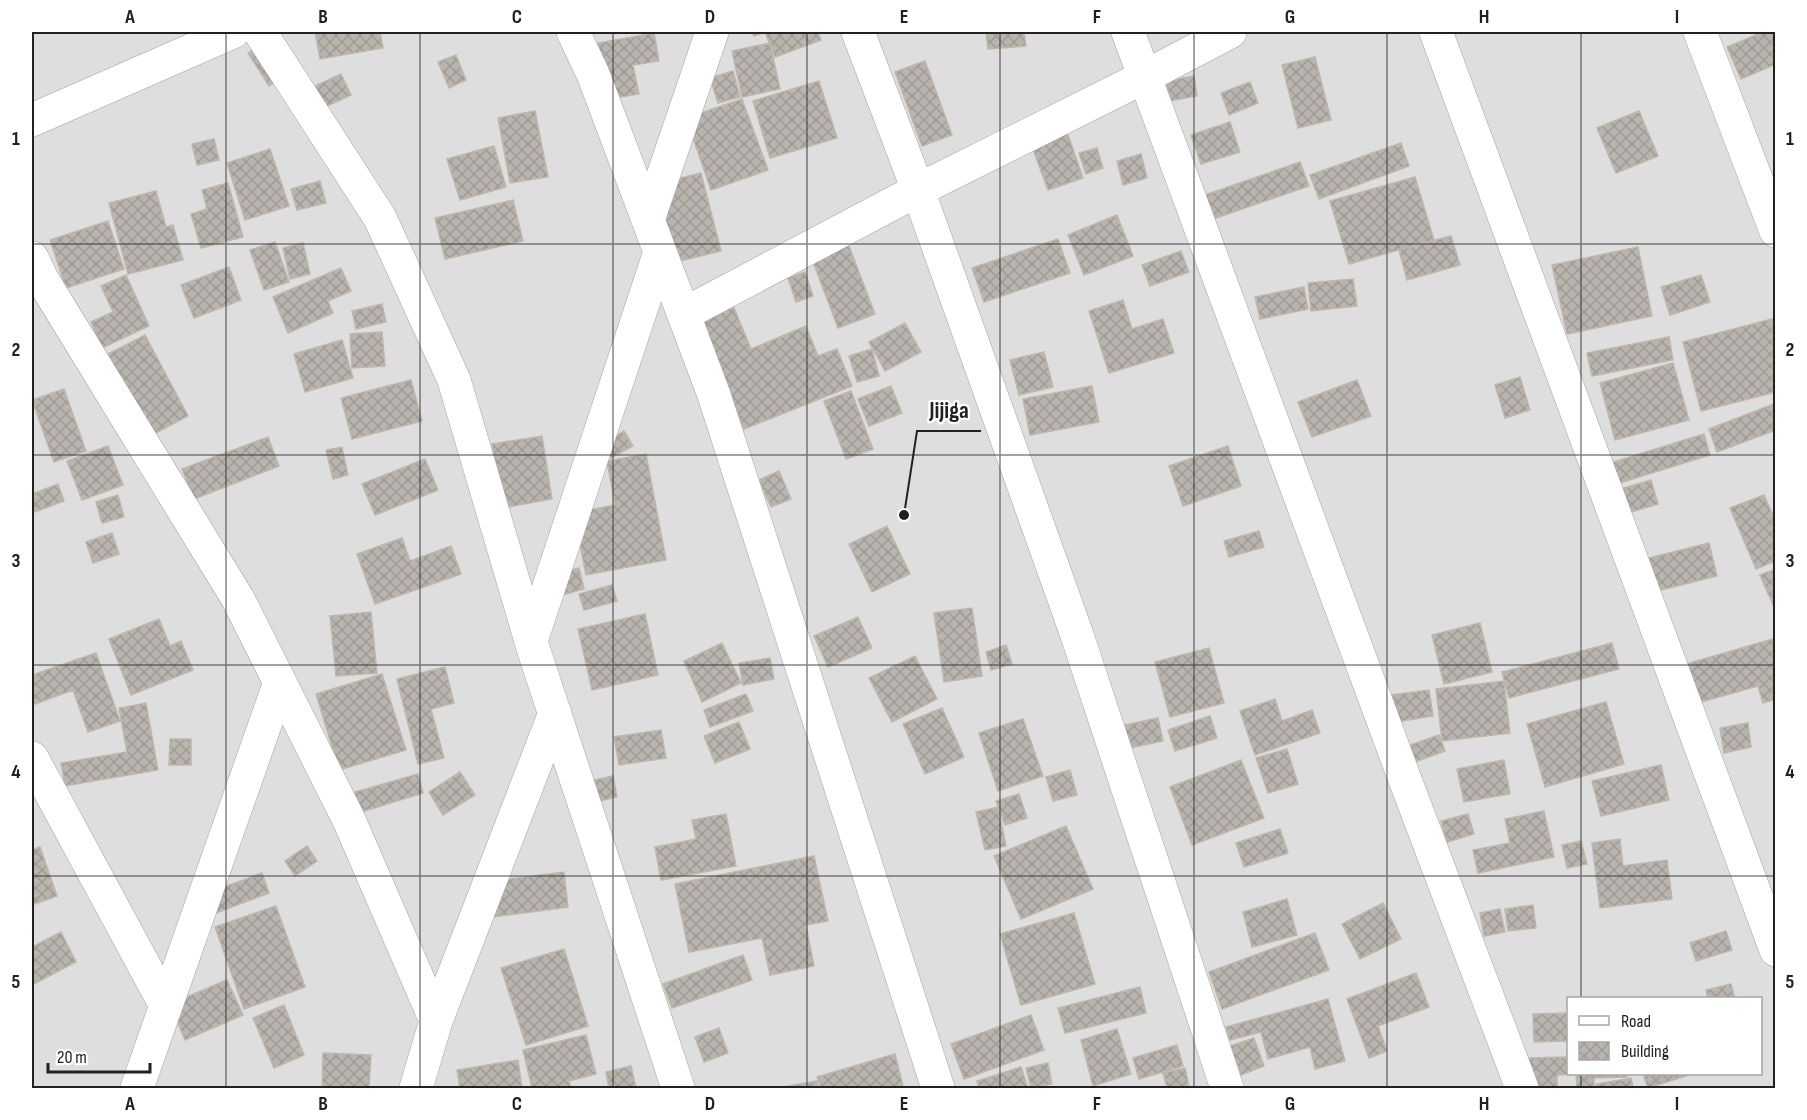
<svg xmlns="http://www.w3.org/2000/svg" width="1807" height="1120" font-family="'Sofia Sans Condensed',sans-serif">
<defs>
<pattern id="building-cross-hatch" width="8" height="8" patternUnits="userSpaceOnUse" patternTransform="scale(1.5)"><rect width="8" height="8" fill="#b9b4ae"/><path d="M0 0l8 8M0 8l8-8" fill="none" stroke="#9f9a95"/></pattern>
</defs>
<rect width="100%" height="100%" fill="#f0eee9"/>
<path fill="#dfdede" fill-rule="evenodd" d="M32 32H1775V1088H32ZM1568 998H1760V1074H1568Z"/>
<path fill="url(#building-cross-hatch)" stroke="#c0b7ac" stroke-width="1.5" d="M315 32H380L383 48 320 59Z
M752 32H818L821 40 775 57 765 32 754 36Z
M986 32H1024L1026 46 988 49Z
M1763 32H1776V64L1741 79 1727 47Z
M654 33 659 61 633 65 639 94 609 99 598 43Z
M272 38 293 71 269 86 248 53Z
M770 43 780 89 742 97 732 51Z
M456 55 466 80 449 88 438 62Z
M1315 57 1331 120 1298 128 1282 65Z
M925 61 952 135 922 146 895 72Z
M733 71 740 97 718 103 710 78Z
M341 74 351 95 325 107 315 86Z
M1194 76 1197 96 1170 101 1166 81Z
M819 81 837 138 770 158 753 101Z
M1250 82 1258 103 1229 115 1221 93Z
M742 99 768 170 711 190 686 118Z
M535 111 548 177 510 183 498 118Z
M1639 111 1658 156 1616 173 1597 128Z
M1230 122 1240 152 1201 164 1191 135Z
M1066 129 1083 178 1048 190 1030 141Z
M214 139 219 160 197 165 192 144Z
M1401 143 1409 166 1319 199 1310 175Z
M494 146 506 187 460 200 447 159Z
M1097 148 1103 168 1086 174 1079 153Z
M270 149 289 206 245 220 227 163Z
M1141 154 1147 178 1123 185 1117 161Z
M1300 162 1309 186 1210 220 1202 196Z
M701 173 721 251 676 262 656 184Z
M1415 177 1434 240 1349 264 1330 201Z
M320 181 326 203 297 210 291 189Z
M228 183 243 237 201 248 191 214 207 209 202 190Z
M156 191 166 227 173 225 183 260 128 274 109 203Z
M513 200 523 241 445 259 435 218Z
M1117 215 1133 256 1084 275 1068 235Z
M108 221 124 269 66 288 50 240Z
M844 233 875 314 838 328 807 246Z
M1451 236 1460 265 1407 280 1399 250Z
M1058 239 1070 273 984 302 972 268Z
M275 242 289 282 264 290 250 250Z
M303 243 310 274 290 279 283 248Z
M1638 247 1652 316 1567 334 1552 265Z
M1181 251 1189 272 1150 286 1142 265Z
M229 267 241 300 194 318 181 285Z
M341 268 351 291 328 301 333 313 288 333 273 297Z
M805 272 813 296 796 302 788 278Z
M126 275 149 326 102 348 91 322 113 312 101 286Z
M1701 275 1710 302 1670 315 1661 287Z
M1353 279 1357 306 1311 311 1308 283Z
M1304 287 1308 309 1260 319 1255 297Z
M1123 300 1132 329 1163 319 1174 353 1109 373 1089 311Z
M732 303 751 349 806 326 818 356 837 349 852 386 744 429 699 317Z
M382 304 386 322 356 329 352 311Z
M1772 319 1776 333V392L1701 411 1683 342Z
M905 323 921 352 885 371 869 342Z
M382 332 385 366 352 368 350 334Z
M145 335 188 416 152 435 108 354Z
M1669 337 1673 360 1592 376 1587 353Z
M342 340 353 378 305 392 294 354Z
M872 349 879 376 857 382 849 356Z
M1044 352 1053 387 1019 395 1010 360Z
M1673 363 1689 420 1615 440 1600 383Z
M1520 377 1530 410 1505 418 1495 385Z
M411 380 422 421 352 439 341 398Z
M1357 380 1371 416 1312 437 1298 402Z
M891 386 902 413 869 426 858 399Z
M1092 386 1099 422 1030 435 1023 399Z
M64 389 86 451 54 462 32 400Z
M851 391 873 449 846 459 824 401Z
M1776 403V430L1717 452 1709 429Z
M624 431 633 446 611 458 603 443Z
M1704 434 1710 455 1610 486 1604 465Z
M542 436 552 499 503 508 492 444Z
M268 437 279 466 194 499 182 469Z
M108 446 123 485 82 500 67 461Z
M1228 446 1241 486 1183 506 1169 466Z
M342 447 348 475 333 479 326 450Z
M646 454 666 560 586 575 574 513 615 505 607 461Z
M425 459 438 490 375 515 362 484Z
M779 471 791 499 771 507 759 480Z
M1651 480 1658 504 1624 514 1617 490Z
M58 484 64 501 32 513V494Z
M118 495 124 517 102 523 96 502Z
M1764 495 1776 522V561L1756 569 1730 508Z
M887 526 910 574 872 592 849 544Z
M1259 531 1264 547 1229 557 1224 541Z
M112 533 119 554 93 563 86 542Z
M402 538 410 561 451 546 461 574 375 604 357 554Z
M1709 543 1717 576 1649 593 1641 560Z
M579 568 584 589 562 595 557 574Z
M1776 569V612L1760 575Z
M612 585 617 601 584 610 579 594Z
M972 608 982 676 944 682 934 613Z
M371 612 377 673 336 676 330 616Z
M645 614 658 675 592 690 578 629Z
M858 617 872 648 828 667 814 636Z
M159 619 170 646 181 641 193 670 131 695 109 639Z
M1480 623 1492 672 1444 684 1432 635Z
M1776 638V699L1763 703 1758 686 1694 704 1683 665Z
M722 643 741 683 702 702 684 661Z
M1612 643 1619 669 1509 698 1502 672Z
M1006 645 1012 664 991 670 986 652Z
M1209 648 1224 703 1170 717 1155 662Z
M96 653 120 721 88 732 73 690 35 704 32 694V675Z
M915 656 937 699 892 722 869 678Z
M770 658 774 679 743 685 739 663Z
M445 667 454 703 431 709 444 758 418 764 397 679Z
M382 674 406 750 339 770 316 694Z
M1504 681 1510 733 1442 741 1436 689Z
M1429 690 1433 716 1397 722 1392 695Z
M746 694 753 711 710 727 704 710Z
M1275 699 1282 721 1312 710 1320 733 1255 755 1240 711Z
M1606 702 1624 764 1545 787 1527 724Z
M146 703 158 770 65 786 61 763 127 752 119 708Z
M942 708 964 757 925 774 903 724Z
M1210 716 1217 738 1175 751 1168 730Z
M1158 718 1163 741 1124 749 1120 726Z
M1023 719 1043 776 998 791 979 733Z
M739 722 750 749 715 763 704 736Z
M1748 723 1751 747 1724 753 1720 728Z
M661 730 666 758 619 765 614 737Z
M1439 735 1445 751 1415 762 1410 745Z
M170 739H191V765H169Z
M1287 749 1298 784 1268 793 1256 758Z
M1241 760 1264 818 1192 845 1170 787Z
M1504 760 1510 794 1464 802 1457 769Z
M1661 765 1669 800 1601 816 1592 781Z
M1070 770 1077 795 1053 801 1046 777Z
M460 772 475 795 443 815 429 792Z
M418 774 423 793 358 813 352 793Z
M613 776 617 797 595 802 590 781Z
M1019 794 1027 818 1005 825 996 801Z
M998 807 1006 846 985 850 976 812Z
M1544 811 1554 857 1478 873 1473 850 1510 843 1505 819Z
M726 814 736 866 661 880 655 847 696 839 692 820Z
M1468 814 1474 834 1447 842 1441 821Z
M1066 826 1093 889 1021 919 994 856Z
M1280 829 1288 853 1244 867 1236 843Z
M1620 839 1623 866 1667 860 1672 899 1600 908 1592 843Z
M1581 841 1587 864 1567 868 1562 845Z
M307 846 317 861 295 876 285 861Z
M40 847 57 896 32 905V850Z
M814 856 828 921 806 925 814 966 770 975 762 938 689 952 675 884Z
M564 872 568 907 485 918 480 883Z
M262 873 269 893 205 917 197 897Z
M1287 899 1297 935 1252 947 1243 912Z
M1383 903 1401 939 1360 959 1342 924Z
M1533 905 1536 928 1508 931 1505 909Z
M276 906 305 987 244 1009 215 927Z
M1500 909 1505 932 1484 936 1480 913Z
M1074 913 1095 984 1021 1005 1000 934Z
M1726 931 1732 950 1696 961 1690 943Z
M61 932 76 962 32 985V947Z
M1315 933 1329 970 1222 1009 1209 972Z
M564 949 588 1026 526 1045 501 968Z
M743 955 752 980 672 1008 663 984Z
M1416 973 1429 1007 1378 1026 1387 1051 1369 1058 1347 999Z
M227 980 243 1015 185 1040 170 1004Z
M1731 984 1735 998H1708L1706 990Z
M1140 987 1146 1013 1065 1033 1058 1008Z
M1328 999 1345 1061 1315 1069 1310 1047 1268 1059 1261 1032 1230 1040 1226 1027Z
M284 1005 304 1055 274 1068 253 1018Z
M1568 1013V1041L1534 1042 1533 1014Z
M1031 1015 1044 1050 964 1079 951 1044Z
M719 1028 728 1053 704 1062 695 1037Z
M1117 1029 1131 1074 1093 1086 1081 1040Z
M586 1035 596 1074 569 1081 571 1088H532L523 1050Z
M1254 1038 1264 1066 1241 1075 1230 1046Z
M1177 1045 1183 1066 1139 1079 1133 1058Z
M323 1053 371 1055 369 1088 322 1087Z
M895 1054 903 1086 893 1088H821L817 1077Z
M1568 1057V1074H1627V1077L1594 1078V1088H1577L1576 1074 1557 1075V1088H1527V1058Z
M518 1060 522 1088H460L457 1070Z
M1048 1063 1052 1084 1031 1088 1026 1068Z
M631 1066 636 1088H609L606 1072Z
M1021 1067 1028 1088H979L977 1081Z
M1185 1068 1189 1086 1167 1088 1163 1073Z
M1643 1074H1688L1689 1075 1648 1088Z
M1631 1078 1633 1088H1597L1596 1084Z
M817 1081 818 1088H778Z"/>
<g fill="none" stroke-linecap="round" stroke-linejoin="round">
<defs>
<path id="street" d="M260 32 380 218 454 380 533 648 678 1088
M573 32 593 74 714 395 938 1088
M858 32 918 190 1077 635 1227 1088
M1128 32 1404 777 1522 1088
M1436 32 1776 950
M1700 32 1776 231
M32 120 233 32
M648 220 712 32
M32 258 42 279 238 599 349 820 436 1021
M684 314 918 190 1146 76 1230 32
M531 641 660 252
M32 758 166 1006
M137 1088 280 682
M416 1088 436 1021 555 713"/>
</defs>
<use href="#street" stroke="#a2a2a2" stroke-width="34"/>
<use href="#street" stroke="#fff" stroke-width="33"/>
</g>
<path fill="none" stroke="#212121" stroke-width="1.5" stroke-opacity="0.55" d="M226 32V1088M420 32V1088M613 32V1088M807 32V1088M1000 32V1088M1194 32V1088M1387 32V1088M1581 32V998M32 244H1776M32 455H1776M32 665H1776M32 876H1776M1581 1074V1088"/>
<path fill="none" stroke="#212121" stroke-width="2" d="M904 515L917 431H981"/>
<circle fill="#212121" stroke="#fff" stroke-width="2" cx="904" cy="515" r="6"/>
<g font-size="24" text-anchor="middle" font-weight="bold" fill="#212121" stroke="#fff" stroke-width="4.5" stroke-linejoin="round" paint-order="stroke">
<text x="949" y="418">Jijiga</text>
</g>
<rect width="1807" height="1120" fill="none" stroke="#ffffff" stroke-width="66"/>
<rect x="1567" y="997" width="195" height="78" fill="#ffffff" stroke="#a6a6a6" stroke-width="1.5"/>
<rect x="1579" y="1016" width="30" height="9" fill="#ffffff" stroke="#a6a6a6" stroke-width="1.5"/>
<text x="1621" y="1027" font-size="18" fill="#212121">Road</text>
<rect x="1579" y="1042" width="30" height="18" fill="url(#building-cross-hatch)" stroke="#a6a6a6" stroke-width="1.5"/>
<text x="1621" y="1057" font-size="18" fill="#212121">Building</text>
<path d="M48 1063v9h102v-9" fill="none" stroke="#212121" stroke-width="3"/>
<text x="57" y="1063" font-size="18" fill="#212121" stroke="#ffffff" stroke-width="4.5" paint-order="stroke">20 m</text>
<rect x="33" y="33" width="1741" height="1054" fill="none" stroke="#212121" stroke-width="2"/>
<g font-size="20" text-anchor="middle" font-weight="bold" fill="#212121">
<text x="130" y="23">A</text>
<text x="323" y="23">B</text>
<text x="517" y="23">C</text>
<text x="710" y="23">D</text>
<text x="904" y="23">E</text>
<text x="1097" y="23">F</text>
<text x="1290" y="23">G</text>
<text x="1484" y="23">H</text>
<text x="1677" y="23">I</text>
<text x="16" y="145">1</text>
<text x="1790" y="145">1</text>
<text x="16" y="356">2</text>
<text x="1790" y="356">2</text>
<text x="16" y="567">3</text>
<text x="1790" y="567">3</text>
<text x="16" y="778">4</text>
<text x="1790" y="778">4</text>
<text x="16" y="988">5</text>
<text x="1790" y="988">5</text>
<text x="130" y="1110">A</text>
<text x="323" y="1110">B</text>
<text x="517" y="1110">C</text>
<text x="710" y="1110">D</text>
<text x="904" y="1110">E</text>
<text x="1097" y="1110">F</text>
<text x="1290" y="1110">G</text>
<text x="1484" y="1110">H</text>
<text x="1677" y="1110">I</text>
</g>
</svg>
